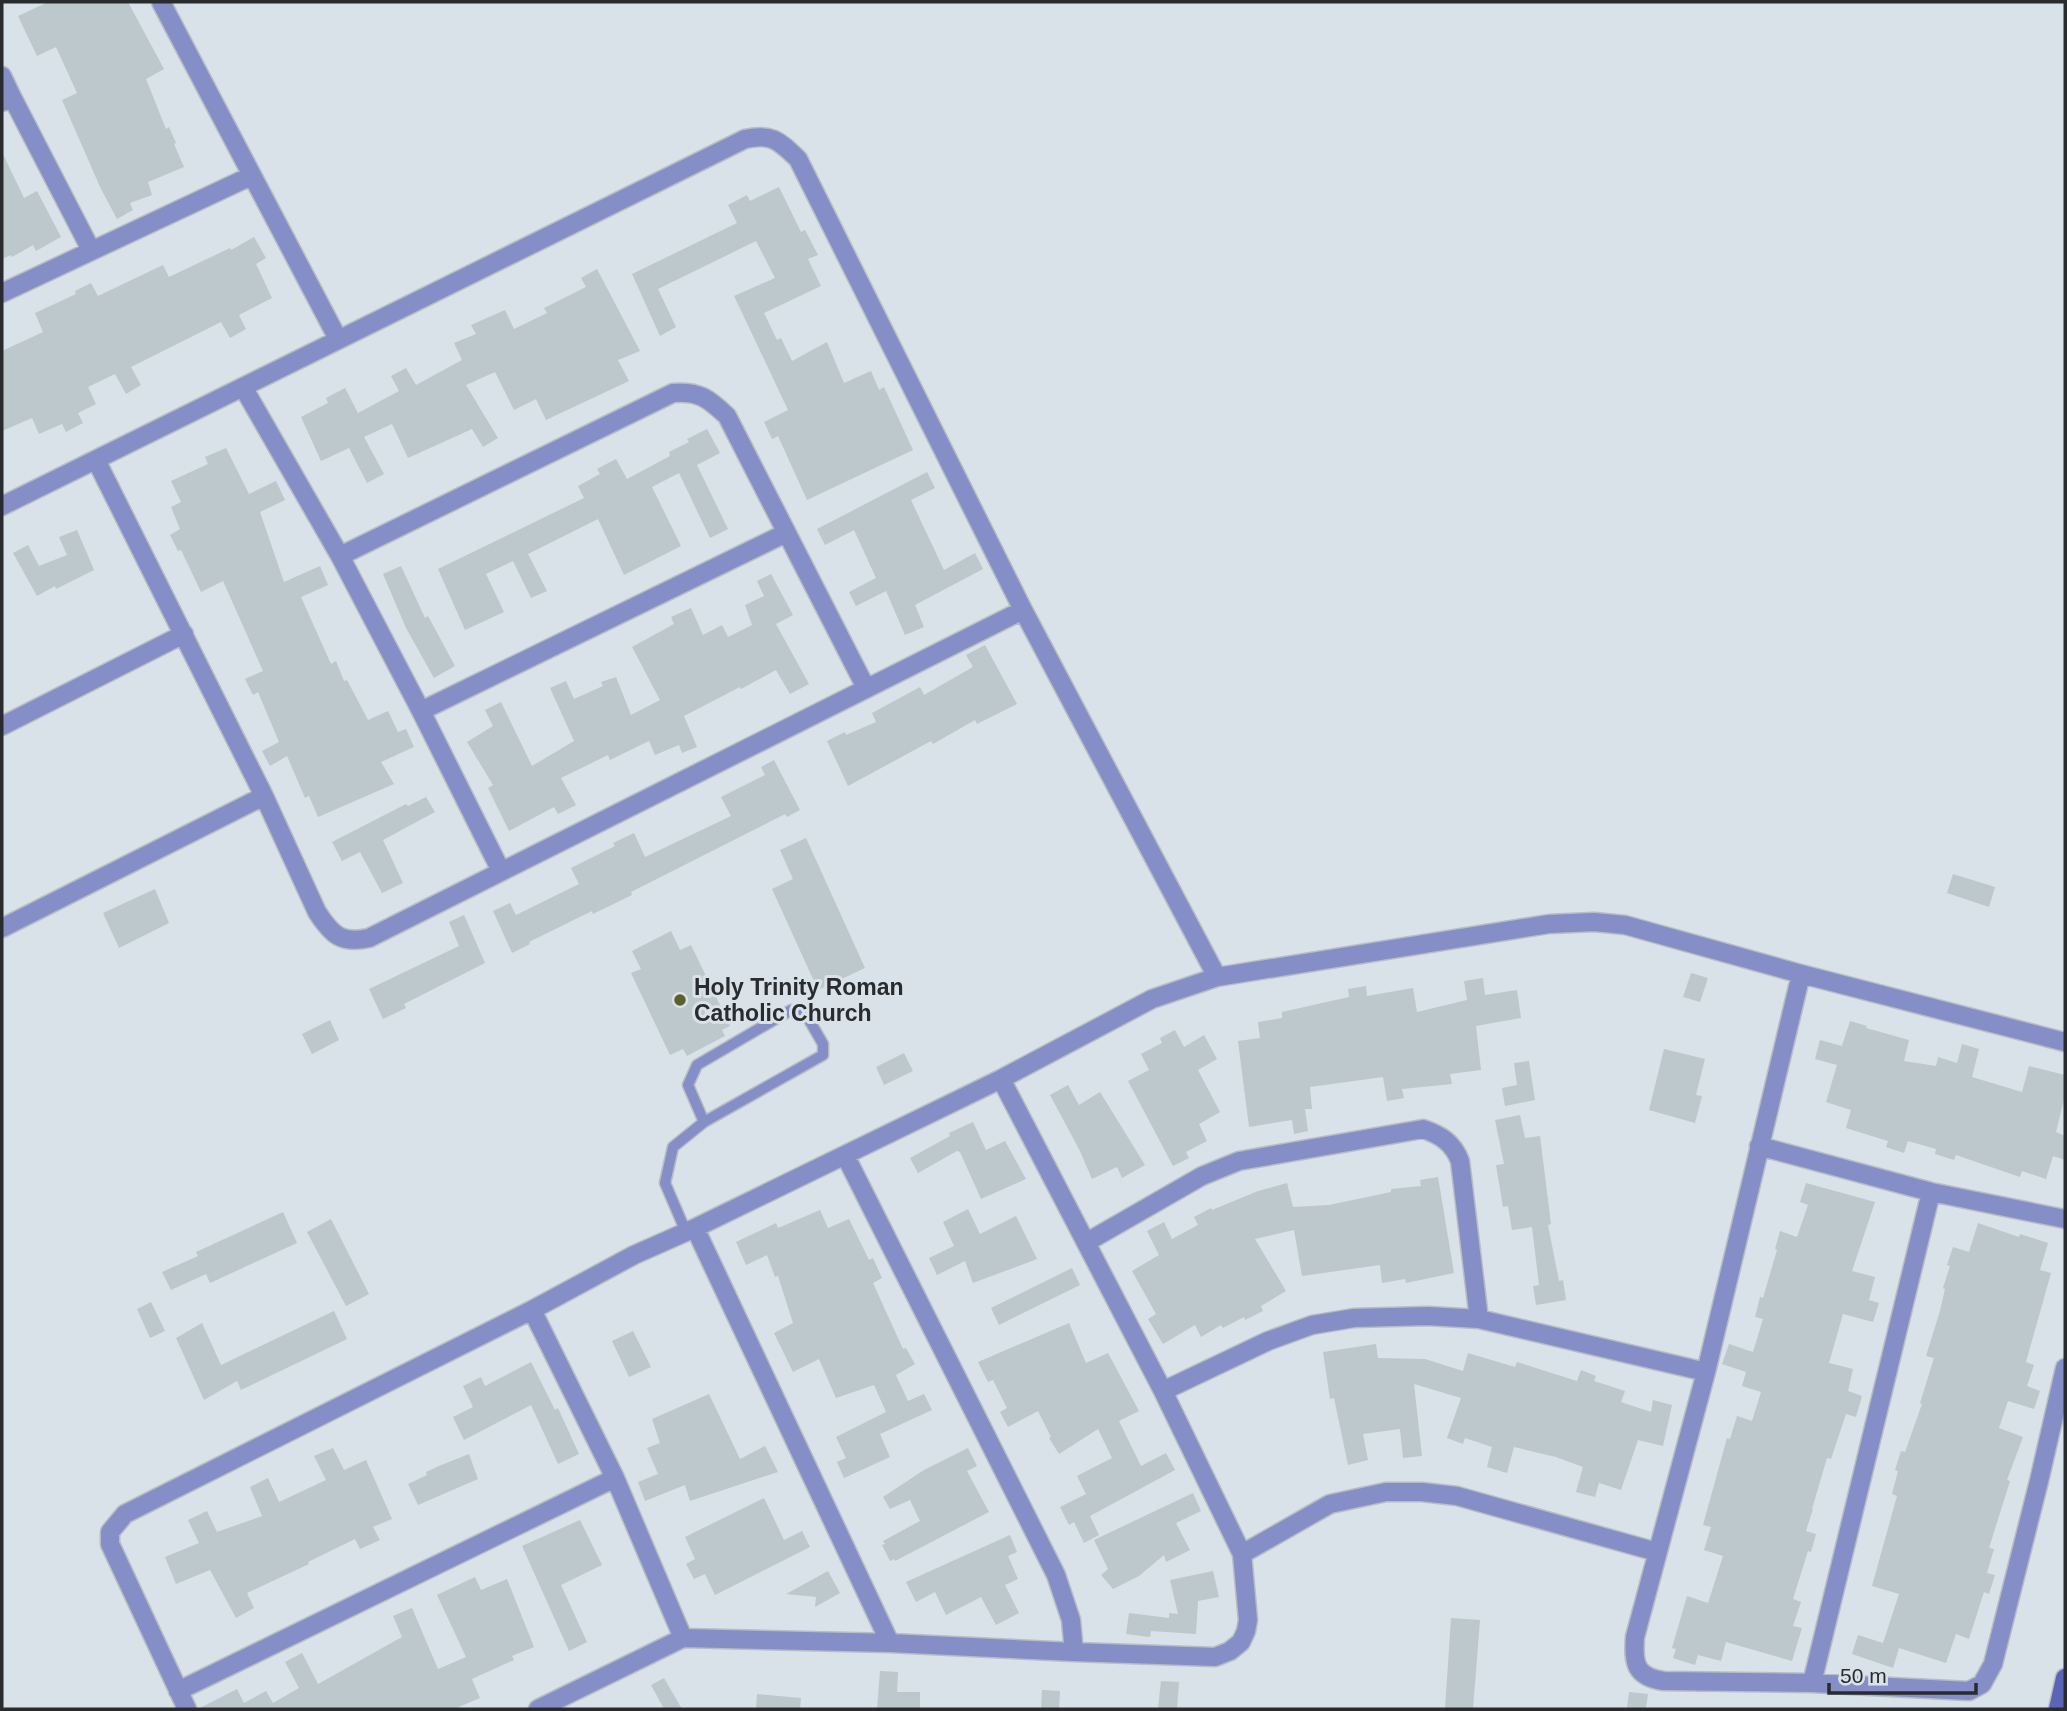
<svg xmlns="http://www.w3.org/2000/svg" width="2067" height="1711" font-family="Arial,sans-serif">
<rect width="100%" height="100%" fill="#d9e1e9"/>
<path fill="#bcc8cc" d="M48 2H128L164 69 146 79 166 129 169 127 176 143 174 144 184 167 148 182 152 195 130 203 133 210 117 219 101 189 62 100 77 93 56 47 37 56 18 16Z
M2 152 24 198 37 191 61 237 36 251 33 245 12 257 11 255 2 259Z
M779 187 801 232 805 230 818 255 808 259 821 286 764 313 777 340 781 338 792 361 827 342 844 383 871 371 879 390 884 387 913 450 807 500 778 436 772 439 764 422 788 410 734 296 775 278 756 241 658 289 676 327 660 336 632 274 737 223 728 205 747 195 750 201Z
M254 237 266 258 256 264 272 298 239 315 246 329 230 338 221 322 131 367 141 385 126 394 115 374 88 387 96 404 78 413 83 423 66 432 62 424 39 434 32 418 2 431V351L43 332 35 313 76 294 75 291 91 283 98 296 163 265 169 277 230 248 231 250Z
M597 269 640 351 618 360 629 381 546 420 536 399 514 410 495 372 466 385 498 438 483 447 472 429 408 458 392 424 364 437 384 474 367 483 349 448 321 461 301 417 328 403 326 398 345 388 358 413 399 391 391 376 406 368 416 385 462 360 454 343 476 334 471 325 505 310 514 329 547 313 544 308 586 287 581 278Z
M707 429 720 453 697 465 728 529 710 538 679 473 652 487 681 546 624 575 598 519 528 554 547 591 531 598 513 561 486 574 504 612 465 630 438 569 584 498 578 486 600 474 597 469 616 459 627 479 670 456 669 452 689 442 687 439Z
M226 448 249 494 276 481 285 500 260 512 284 582 320 566 328 585 301 597 331 664 336 661 344 681 347 680 368 720 388 711 398 732 406 729 414 747 381 762 394 784 318 817 309 796 305 798 287 756 270 766 262 751 279 742 258 692 253 695 245 679 263 671 223 581 201 592 181 550 178 551 170 535 180 529 171 507 181 502 171 481 208 464 205 457Z
M927 472 935 488 911 500 944 570 975 553 983 569 915 605 924 627 905 635 886 591 856 606 849 592 876 578 854 530 825 545 817 529Z
M77 530 94 570 56 589 55 586 37 596 13 553 28 545 39 566 67 555 59 537Z
M401 566 425 618 428 616 455 666 434 678 406 628 383 574Z
M771 574 793 615 776 624 809 684 790 694 776 670 741 689 740 687 684 716 697 747 682 753 679 745 655 755 649 741 610 760 608 755 561 778 576 805 558 814 554 807 509 831 488 788 493 785 467 742 493 726 485 710 501 702 532 766 574 741 550 688 566 681 574 699 603 686 601 682 616 677 631 715 660 700 632 647 674 624 671 617 691 608 703 635 722 625 728 637 752 625 745 605 764 596 757 581Z
M985 645 1017 704 977 724 975 720 933 744 931 741 848 786 827 741 845 732 846 735 876 722 872 713 920 687 924 695 973 667 966 655Z
M774 760 800 810 787 817 785 814 631 892 632 895 593 914 592 911 529 942 530 944 512 953 493 911 510 903 516 915 579 884 571 868 615 846 613 843 634 833 645 857 731 816 721 797 765 775 761 767Z
M426 797 435 812 383 840 403 883 382 893 360 852 342 861 332 842 406 804 408 806Z
M806 838 865 968 818 990 772 889 793 879 780 850Z
M1953 874 1995 887 1989 907 1947 893Z
M155 889 169 923 119 948 103 913Z
M464 915 485 963 404 1004 406 1008 383 1019 369 989 459 946 449 922Z
M671 931 680 950 691 945 730 1026 722 1030 725 1036 687 1056 683 1049 670 1055 631 973 641 969 632 951Z
M1691 973 1708 978 1700 1002 1683 997Z
M1483 978 1485 995 1517 990 1521 1018 1476 1026 1481 1070 1450 1074 1452 1084 1402 1089 1404 1098 1387 1101 1383 1077 1310 1087 1312 1109H1305L1308 1131 1294 1134 1292 1120 1249 1127 1238 1041 1260 1038 1258 1022 1282 1018V1012L1349 997 1348 989 1366 986 1367 996 1413 988 1417 1012 1467 1000 1464 981Z
M330 1020 339 1040 312 1054 302 1034Z
M1850 1021 1867 1026 1866 1028 1909 1040 1904 1061 1936 1066 1938 1057 1957 1063 1962 1044 1979 1049 1972 1077 2022 1092 2029 1066 2065 1075V1095L2056 1132 2065 1136V1160L2053 1156 2046 1179 2022 1171 2020 1177 1956 1155 1954 1160 1935 1154 1936 1149 1908 1141 1904 1153 1886 1147 1888 1141 1846 1128 1851 1110 1826 1102 1837 1065 1815 1059 1820 1040 1842 1046Z
M1175 1030 1184 1047 1204 1035 1217 1059 1198 1070 1220 1112 1199 1124 1207 1141 1186 1152 1189 1158 1173 1166 1128 1081 1149 1070 1141 1054 1162 1043 1160 1038Z
M1664 1049 1705 1059 1696 1095 1702 1096 1695 1123 1649 1110Z
M904 1053 913 1071 884 1085 876 1067Z
M1529 1061 1535 1100 1505 1106 1502 1088 1517 1085 1514 1063Z
M1068 1085 1079 1105 1100 1092 1145 1165 1122 1178 1117 1167 1092 1179 1080 1151 1050 1095Z
M1520 1115 1525 1138 1540 1136 1551 1224 1548 1225 1559 1281 1563 1280 1566 1300 1536 1305 1533 1286 1539 1285 1532 1227 1512 1230 1508 1206 1503 1207 1496 1165 1504 1164 1495 1120Z
M973 1122 986 1150 1005 1141 1026 1179 981 1199 960 1152 957 1151 918 1173 910 1158 950 1136 949 1133Z
M1438 1177 1454 1273 1406 1283 1405 1279 1382 1283 1380 1265 1302 1276 1294 1230 1255 1239 1286 1291 1261 1306 1263 1311 1245 1320 1244 1317 1223 1328 1221 1325 1201 1337 1195 1325 1163 1344 1148 1319 1156 1314 1132 1271 1159 1255 1147 1231 1164 1222 1172 1239 1198 1225 1194 1217 1211 1208 1212 1210 1258 1191 1287 1183 1293 1207 1329 1205 1391 1192V1189L1421 1186 1420 1180Z
M1806 1183 1875 1202 1852 1271 1875 1277 1869 1300 1879 1303 1873 1322 1843 1314 1829 1363 1853 1369 1848 1391 1862 1396 1856 1417 1846 1414 1831 1459 1827 1458 1812 1509H1813L1806 1531 1816 1534 1811 1552 1808 1551 1793 1599 1801 1602 1793 1626 1802 1628 1792 1661 1726 1642 1721 1661 1698 1655 1695 1665 1673 1658 1676 1649 1672 1648 1687 1596 1708 1603 1723 1556 1704 1550 1711 1527 1703 1525 1727 1438 1730 1439 1737 1416 1752 1421 1761 1392 1742 1386 1746 1372 1722 1364 1729 1344 1753 1352 1763 1319 1755 1317 1760 1297 1763 1298 1777 1250 1775 1249 1780 1231 1797 1237 1808 1205 1800 1202Z
M968 1209 980 1234 1016 1216 1037 1259 973 1283 965 1261 937 1275 929 1258 954 1246 943 1222Z
M820 1210 828 1228 849 1219 869 1260 873 1258 882 1278 873 1283 903 1349 906 1348 915 1364 896 1375 908 1401 924 1394 932 1410 880 1434 890 1457 844 1478 837 1462 846 1458 836 1437 886 1412 874 1385 836 1398 819 1359 793 1372 774 1333 793 1323 778 1276 775 1277 767 1255 746 1265 736 1242 776 1223 778 1228Z
M283 1212 297 1243 210 1283 206 1274 171 1290 162 1272 198 1256 196 1252Z
M331 1219 369 1294 346 1306 307 1232Z
M1978 1223 2019 1237 2020 1234 2048 1243 2040 1270 2051 1273 2026 1362 2034 1365 2027 1386 2040 1391 2034 1409 2008 1401 1999 1428 2023 1437 2007 1480 2010 1481 1989 1548 1994 1549 1987 1573 1995 1575 1989 1594 1984 1592 1969 1639 1956 1634 1946 1663 1899 1648 1893 1668 1852 1654 1858 1635 1883 1643 1899 1594 1872 1586 1897 1496 1892 1494 1898 1471 1895 1470 1901 1451 1905 1452 1922 1404 1920 1403 1934 1358 1926 1356 1940 1311 1945 1289 1943 1288 1950 1266 1947 1265 1953 1247 1969 1252Z
M1072 1268 1080 1285 999 1325 991 1308Z
M151 1302 165 1331 150 1338 137 1309Z
M334 1311 347 1339 241 1390 237 1381 204 1400 176 1338 202 1323 221 1365Z
M1069 1323 1086 1363 1108 1353 1139 1411 1119 1421 1141 1466 1166 1453 1175 1470 1090 1516 1099 1535 1084 1543 1074 1522 1069 1525 1060 1507 1086 1494 1077 1476 1112 1458 1098 1429 1059 1454 1049 1438 1051 1437 1038 1411 1008 1427 1000 1412 1007 1408 993 1380 988 1382 978 1362Z
M633 1331 651 1367 629 1377 612 1341Z
M1376 1344 1378 1358 1425 1359 1463 1371 1468 1353 1515 1367 1517 1362 1577 1381 1581 1370 1596 1376 1594 1381 1625 1391 1621 1402 1651 1412 1653 1400 1672 1405 1663 1446 1638 1440 1621 1490 1599 1483 1595 1497 1576 1492 1583 1467 1556 1457 1514 1447 1507 1473 1487 1467 1492 1447 1465 1438 1463 1444 1447 1438 1461 1398 1414 1384 1422 1456 1403 1458 1400 1429 1363 1434 1368 1460 1348 1465 1334 1398 1330 1399 1323 1352Z
M531 1362 555 1410 558 1408 579 1454 558 1464 531 1405 464 1440 453 1417 473 1407 463 1386 481 1377 485 1386Z
M709 1394 740 1459 765 1446 778 1472 690 1501 685 1485 645 1501 638 1482 658 1474 647 1448 660 1443 652 1419Z
M333 1448 344 1470 366 1460 392 1519 373 1527 380 1540 360 1549 355 1539 308 1562 309 1564 247 1593 254 1608 236 1618 210 1570 176 1584 165 1557 199 1543 188 1520 207 1511 217 1532 262 1516 250 1487 268 1478 279 1502 326 1480 314 1456Z
M968 1448 977 1466 967 1471 989 1512 895 1561 894 1559 890 1561 882 1545 885 1544 883 1541 920 1521 910 1500 890 1509 883 1497 924 1470Z
M469 1454 478 1479 418 1505 408 1484 427 1475 426 1472 439 1466Z
M1193 1493 1201 1511 1176 1523 1190 1550 1166 1562 1164 1555 1139 1576 1113 1589 1101 1575 1108 1569 1094 1540Z
M764 1498 784 1540 802 1531 810 1547 715 1595 705 1574 694 1579 686 1564 695 1559 685 1537Z
M580 1520 602 1565 561 1585 587 1642 569 1651 522 1546Z
M1010 1535 1017 1552 1008 1556 1018 1579 1005 1585 1019 1613 996 1625 981 1597 946 1615 935 1592 916 1602 906 1582Z
M828 1571 840 1593 815 1607 816 1597 786 1594Z
M1213 1571 1219 1597 1198 1601 1196 1634 1151 1631 1150 1637 1126 1634 1129 1613 1169 1618V1613L1178 1614 1170 1580Z
M475 1577 481 1590 507 1579 534 1647 512 1656 514 1660 472 1679 480 1698 454 1709H198L237 1689 244 1703 266 1691 273 1703 299 1688 285 1662 302 1653 318 1684 402 1637 393 1616 412 1608 438 1669 466 1657 437 1595Z
M1451 1618 1480 1620 1473 1709H1445Z
M880 1671 898 1672 897 1692H920V1709H877Z
M664 1678 682 1709H664L651 1685Z
M1161 1681 1179 1682 1177 1709H1158Z
M1042 1690 1060 1691 1059 1709H1041Z
M1629 1692 1648 1694 1646 1709H1627Z
M757 1694 801 1698 800 1709H756Z"/>
<g fill="none" stroke-linecap="round" stroke-linejoin="round">
<defs>
<path id="lane" d="M686 1232 665 1183 673 1147 704 1122 823 1055V1044L808 1018 791 1010 697 1065 688 1085 704 1122"/>
<path id="street" d="M161 2 338 339
M2 76 12 97 2 102
M12 97 91 250
M2 293 251 176
M243 387 340 556 421 711 501 871
M2 506 745 139C772 133 779 141 798 159L1023 610 1217 977
M340 556 673 393C699 391 708 398 727 416L866 688
M421 711 786 533
M2 726 184 634
M264 796 317 912C332 935 341 944 369 938L1023 610
M2 928 264 796 96 460
M1801 974 1706 1372 1635 1637C1633 1663 1635 1677 1664 1681L1812 1683 1969 1691 1982 1684 1993 1664 2039 1481 2065 1368
M1759 1146 1931 1192 2065 1219
M845 1155 1056 1575 1071 1620 1074 1652
M695 1228 890 1643
M1087 1242 1202 1176 1239 1161 1423 1129C1441 1135 1453 1143 1460 1161L1479 1319
M532 1310 615 1478
M1163 1391 1268 1341 1312 1325 1354 1318 1428 1316 1479 1319 1706 1372
M1242 1554 1330 1504 1386 1492H1422L1457 1496 1657 1552
M1812 1683 1931 1192
M178 1691 615 1478 683 1638
M187 1709 110 1544V1532L125 1514 532 1310 634 1255 695 1228 1001 1079 1152 999 1217 977 1549 924 1594 922 1625 925 1801 974 2065 1042
M538 1709 683 1638 890 1643 1074 1652 1215 1657 1230 1651 1241 1642 1246 1631 1248 1620 1242 1554 1163 1391 1001 1079"/>
<path id="secondary" d="M2058 1709 2065 1678"/>
</defs>
<use href="#lane" stroke="#b6bdc4" stroke-width="13"/>
<use href="#street" stroke="#b6bdc4" stroke-width="21"/>
<use href="#secondary" stroke="#b6bdc4" stroke-width="21"/>
<use href="#lane" stroke="#858ec6" stroke-width="10"/>
<use href="#street" stroke="#858ec6" stroke-width="18"/>
<use href="#secondary" stroke="#5b64b6" stroke-width="18"/>
</g>
<circle fill="#5b5f2c" stroke="#d9e1e9" stroke-width="2.5" cx="680" cy="1000" r="7"/>
<g text-anchor="middle" stroke-width="6" stroke-linejoin="round" paint-order="stroke">
<g font-size="23" font-weight="bold" fill="#292c2f" stroke="#d9e1e9" text-anchor="start">
<text x="694" y="995">Holy Trinity Roman<tspan x="694" dy="26">Catholic Church</tspan></text>
</g>
</g>
<rect width="2067" height="1711" fill="none" stroke="#292c2f" stroke-width="7"/>
<path d="M1829 1683v10h147v-10" fill="none" stroke="#292c2f" stroke-width="3.5"/>
<text x="1840" y="1683" font-size="21" fill="#292c2f" stroke="#d9e1e9" stroke-width="5" paint-order="stroke">50 m</text>
</svg>
